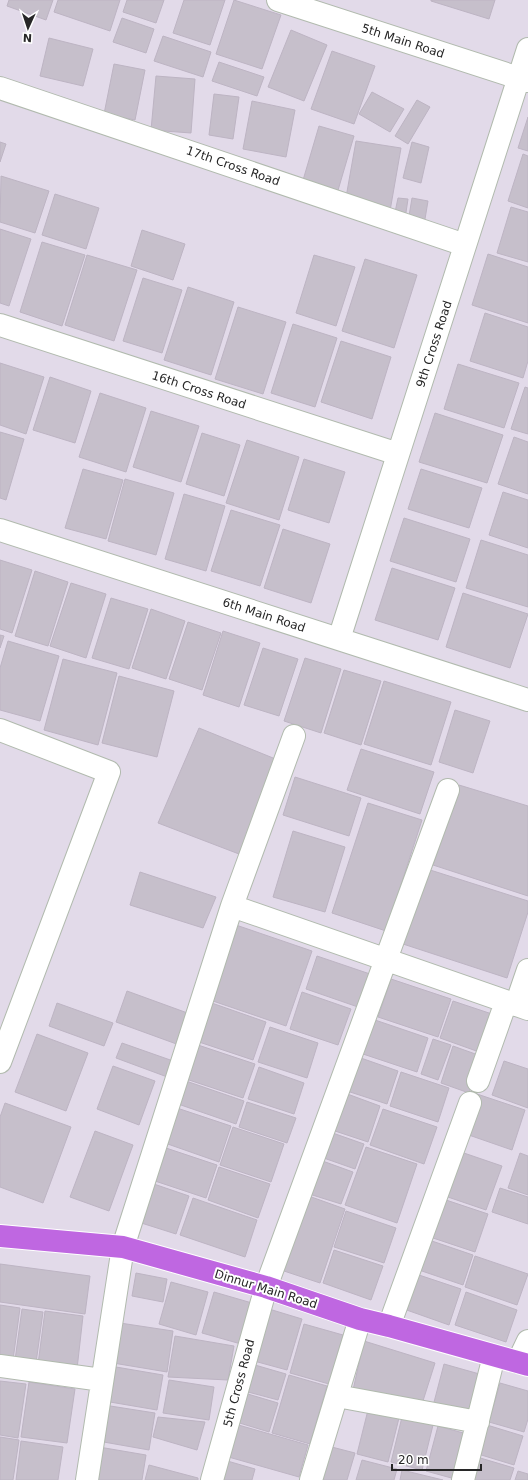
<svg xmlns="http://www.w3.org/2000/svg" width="528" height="1480" font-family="'DejaVu Sans',sans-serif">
<rect width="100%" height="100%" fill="#e2dae9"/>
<path fill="#c6bfcb" stroke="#bdb4c3" d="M9 0H53L46 20 7 6Z
M58 0H120L110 31 54 12Z
M127 0H164L156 23 123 12Z
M184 0H225L210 45 173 33Z
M234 0 281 15 262 69 216 54Z
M431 0H495L489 19 431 1Z
M122 18 154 29 146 53 113 42Z
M291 30 327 45 304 101 268 87Z
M163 36 211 52 203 77 154 61Z
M49 38 93 49 83 86 40 76Z
M332 51 375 66 354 124 311 109Z
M219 62 264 77 257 96 212 81Z
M114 64 145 70 135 120 104 114Z
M156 76 195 79 191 133 151 130Z
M372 92 404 109 390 132 359 114Z
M214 94 239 97 233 139 209 135Z
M417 100 430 107 408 144 395 136Z
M252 101 295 110 286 157 243 149Z
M528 117V151L518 148Z
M319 126 354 136 336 197 301 187Z
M356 141 401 148 390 211 345 203Z
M0 142 6 144 0 162Z
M412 142 429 147 421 183 403 178Z
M523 154 528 156V208L508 201Z
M1 176 49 191 35 233 0 222Z
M55 194 99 208 86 249 42 235Z
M398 198 408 199 405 219 394 217Z
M412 198 428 201 424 225 408 222Z
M511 207 528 212V262L497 253Z
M0 229 31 239 9 306 0 303Z
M142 230 185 244 173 280 131 266Z
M42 242 85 255 62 326 20 312Z
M488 254 528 267V323L472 305Z
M87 255 137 270 114 341 65 325Z
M314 255 355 267 336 326 296 313Z
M365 259 417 275 394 348 342 331Z
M143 278 182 290 162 353 123 341Z
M188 287 234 302 211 375 164 360Z
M238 307 286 322 263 394 215 379Z
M485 313 528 327V361L523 378 470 361Z
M293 324 337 338 315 407 271 393Z
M341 341 391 357 372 419 321 402Z
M0 363 44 377 26 434 0 425Z
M458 364 519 383 504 428 444 409Z
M50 377 91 391 75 443 33 430Z
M525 387 528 388V434L511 429Z
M100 393 146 408 126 472 79 457Z
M151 411 199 426 181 482 133 467Z
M435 413 503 435 487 483 419 462Z
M0 432 24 439 6 500 0 498Z
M202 433 240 445 224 496 186 484Z
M514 437 528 442V494L498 484Z
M247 440 299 457 279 520 226 503Z
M304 459 345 472 329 523 288 510Z
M83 469 123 480 106 539 65 528Z
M421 469 482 488 469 528 408 509Z
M125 479 174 493 156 555 108 541Z
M503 492 528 500V548L489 535Z
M184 494 225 506 206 571 165 559Z
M231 510 280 525 260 586 211 571Z
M404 518 470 539 456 582 390 561Z
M283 529 330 544 311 603 264 588Z
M481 540 528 555V607L466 588Z
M0 560 32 570 12 633 0 629Z
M392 568 455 588 438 640 375 620Z
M35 571 68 582 48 646 15 636Z
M71 583 106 594 86 658 50 646Z
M463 593 528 614 510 668 446 647Z
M111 598 148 609 129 669 92 658Z
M151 609 185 621 166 679 132 668Z
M188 622 221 633 202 690 169 679Z
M223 631 260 643 239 707 203 695Z
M0 635 4 636 0 648Z
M8 641 59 656 40 721 0 710V668Z
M263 648 298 659 279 716 244 705Z
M305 658 341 669 321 733 284 721Z
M63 659 117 673 98 745 44 730Z
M344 670 381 681 361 745 324 733Z
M119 676 174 691 157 757 102 743Z
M384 681 451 702 431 765 364 744Z
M455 710 490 721 473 773 439 762Z
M199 728 278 760 239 854 158 823Z
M361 749 434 772 420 814 347 790Z
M295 777 361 798 349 836 283 815Z
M459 785 528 806V896L433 865Z
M368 803 422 820 386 931 332 913Z
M293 831 345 847 325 912 273 897Z
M427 869 528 901V912L507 978 403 944Z
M140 872 216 897 203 928 130 905Z
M233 924 312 951 286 1026 207 999Z
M317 956 370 974 358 1007 306 989Z
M391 979 451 999 438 1037 378 1017Z
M127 991 193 1015 182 1046 116 1022Z
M302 992 351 1009 338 1045 290 1029Z
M206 1001 266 1022 253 1060 193 1040Z
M453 1001 495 1015 482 1053 440 1038Z
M57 1003 113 1023 104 1046 49 1026Z
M375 1020 428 1038 417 1072 363 1054Z
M270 1027 318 1043 307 1078 258 1062Z
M37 1034 88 1053 66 1111 15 1092Z
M433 1039 451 1045 438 1080 421 1074Z
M122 1043 176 1062 170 1078 116 1058Z
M195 1044 255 1064 243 1098 183 1078Z
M453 1046 481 1056 469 1093 441 1083Z
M358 1057 398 1071 387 1104 347 1091Z
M504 1061 528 1069V1108L492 1095Z
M113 1066 155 1081 139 1125 97 1109Z
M259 1067 304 1083 294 1114 248 1099Z
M401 1072 449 1088 438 1122 390 1106Z
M186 1081 244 1101 236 1124 178 1104Z
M342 1092 380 1106 368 1142 329 1129Z
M477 1094 525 1110 512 1150 463 1133Z
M247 1102 296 1118 287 1143 239 1127Z
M5 1103 71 1127 43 1203 0 1187V1117Z
M174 1107 231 1126 219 1162 162 1142Z
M383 1109 437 1127 424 1164 370 1145Z
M233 1127 284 1144 271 1182 220 1165Z
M95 1131 133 1145 109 1211 70 1197Z
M327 1131 364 1144 355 1169 318 1156Z
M160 1146 217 1165 206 1198 149 1179Z
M366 1147 417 1164 397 1223 345 1205Z
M458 1151 502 1166 486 1210 442 1195Z
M520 1153 528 1156V1195L508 1188Z
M317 1159 353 1172 341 1204 306 1193Z
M219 1167 270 1184 258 1218 208 1200Z
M148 1182 189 1196 176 1234 135 1221Z
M500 1188 528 1197V1224L492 1212Z
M303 1194 345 1209 320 1283 278 1269Z
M193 1198 257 1220 245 1257 180 1235Z
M440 1198 488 1214 475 1252 427 1236Z
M346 1211 396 1228 384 1263 334 1247Z
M426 1239 473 1255 463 1285 416 1269Z
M334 1250 383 1266 371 1300 323 1283Z
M475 1256 528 1274 517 1305 465 1287Z
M0 1264 90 1276 85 1314 0 1302Z
M136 1273 167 1279 163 1302 132 1296Z
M413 1273 461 1289 449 1325 401 1308Z
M171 1282 208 1292 196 1335 159 1324Z
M214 1292 252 1303 241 1344 202 1333Z
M466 1292 517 1310 506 1342 455 1325Z
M0 1305 20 1308 13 1360 0 1358Z
M22 1309 43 1312 36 1363 15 1360Z
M269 1309 302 1319 287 1370 254 1361Z
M45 1311 83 1316 77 1369 38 1364Z
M120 1323 173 1331 167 1372 113 1363Z
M304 1324 343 1335 329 1384 290 1373Z
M175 1336 234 1346 228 1380 168 1377Z
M364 1341 435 1363 422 1404 353 1390Z
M444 1364 483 1375 472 1417 433 1406Z
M255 1365 286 1374 278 1400 248 1392Z
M116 1367 163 1375 157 1410 110 1402Z
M289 1375 327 1386 310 1444 272 1433Z
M169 1380 214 1387 209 1420 163 1413Z
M0 1381 26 1384 18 1438 0 1435Z
M29 1382 75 1389 67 1443 21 1437Z
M500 1383 528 1391V1419L524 1432 489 1422Z
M241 1392 278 1403 269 1432 233 1421Z
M104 1405 155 1413 149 1450 98 1441Z
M368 1410 399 1418 388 1462 357 1454Z
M158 1417 205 1422 197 1450 153 1437Z
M402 1417 433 1425 422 1470 391 1462Z
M235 1424 308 1445 299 1477 225 1456Z
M487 1425 523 1436 514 1465 478 1454Z
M438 1426 467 1434 455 1479 426 1471Z
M0 1437 19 1440 13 1480H0Z
M21 1441 63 1447 58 1480H16Z
M324 1445 355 1453 347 1480H314Z
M99 1447 146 1455 142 1480H93Z
M477 1457 514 1468 510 1480H470Z
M224 1460 255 1469 252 1480H219Z
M362 1460 397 1469 394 1480H356Z
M149 1465 198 1478V1480H145Z
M402 1470 443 1480H400Z
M518 1471 528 1474V1480H515Z"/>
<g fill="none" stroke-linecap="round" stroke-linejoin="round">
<defs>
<path id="minor" d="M278 0 528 81
M0 88 465 245
M0 325 398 454
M0 530 528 700
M339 639 528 49
M0 730 109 772 0 1062
M232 906 528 1009
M516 1005 528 970
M478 1081 506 1002
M389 1326 470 1103
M518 1362 528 1341
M0 1366 102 1380
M337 1396 478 1422
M87 1480 123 1247 232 906 294 736
M212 1480 266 1287 448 790
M311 1480 360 1319
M463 1480 494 1356"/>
<path id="major" d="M0 1236 123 1247 266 1287 360 1319 389 1326 528 1365"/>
</defs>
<use href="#minor" stroke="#b1baae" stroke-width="24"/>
<use href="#major" stroke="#fff" stroke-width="24"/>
<use href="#minor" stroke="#fff" stroke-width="22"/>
<use href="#major" stroke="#bf67e1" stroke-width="22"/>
</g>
<g text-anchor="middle" stroke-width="4" stroke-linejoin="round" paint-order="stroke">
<g font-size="12" fill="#272727" stroke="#fff">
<text transform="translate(403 41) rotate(18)" y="4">5th Main Road</text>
<text transform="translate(233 166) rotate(19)" y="4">17th Cross Road</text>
<text transform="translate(434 344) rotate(-72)" y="4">9th Cross Road</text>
<text transform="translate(199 390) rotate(18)" y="4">16th Cross Road</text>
<text transform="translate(264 615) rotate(18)" y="4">6th Main Road</text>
<text transform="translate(266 1289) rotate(17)" y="4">Dinnur Main Road</text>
<text transform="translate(239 1383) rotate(-75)" y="4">5th Cross Road</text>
</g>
</g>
<g transform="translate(28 28) rotate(183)" stroke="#ffffff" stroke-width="3" paint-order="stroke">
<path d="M0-3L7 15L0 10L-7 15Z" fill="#272727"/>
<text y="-6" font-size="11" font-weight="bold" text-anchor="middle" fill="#272727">N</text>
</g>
<path d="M392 1464v6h89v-6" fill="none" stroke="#272727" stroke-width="2"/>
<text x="398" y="1464" font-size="12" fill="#272727" stroke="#ffffff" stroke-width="3" paint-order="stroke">20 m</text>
</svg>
